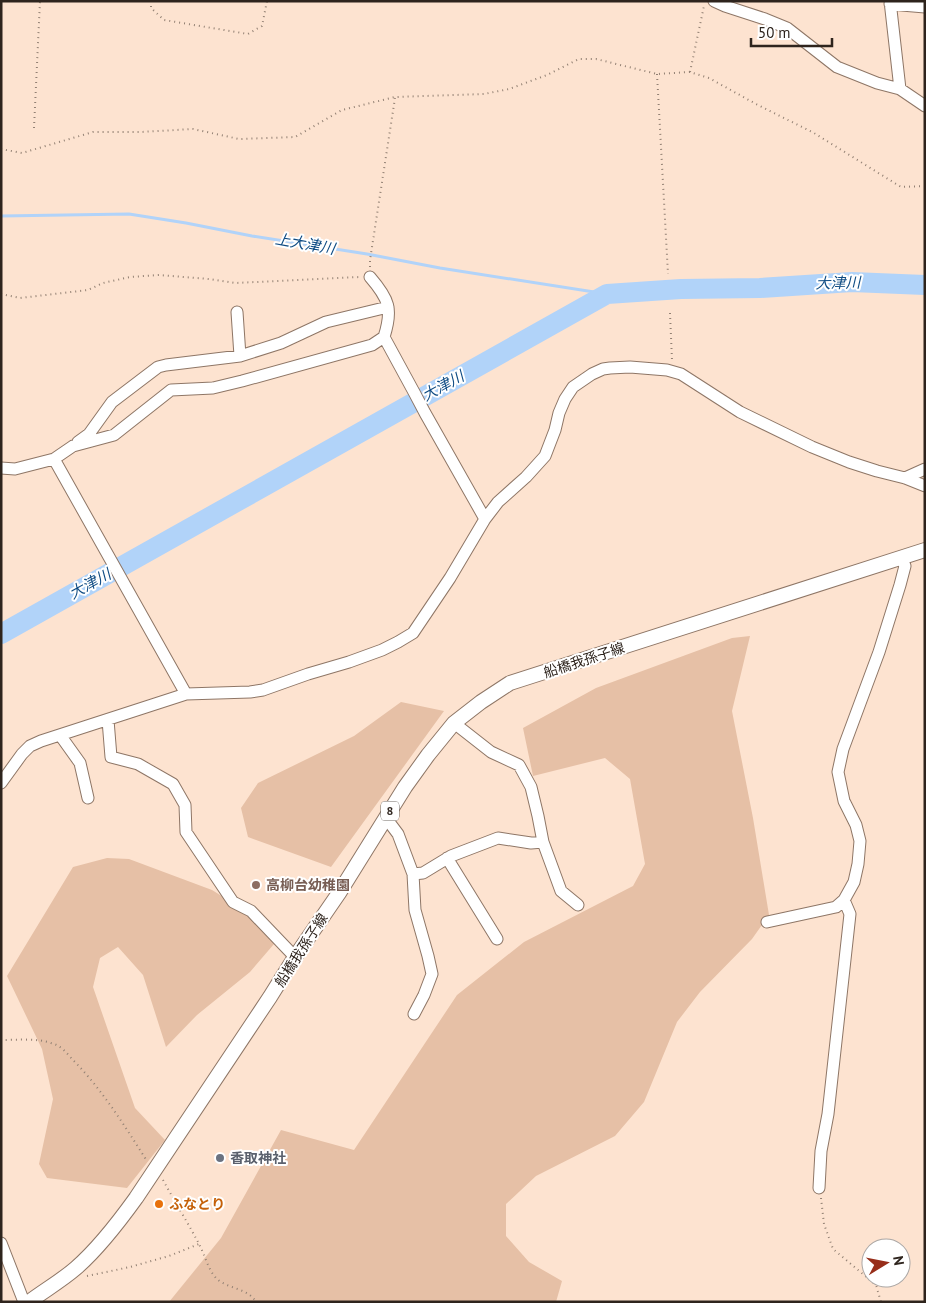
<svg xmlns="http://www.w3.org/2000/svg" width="926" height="1303" font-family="'PT Sans','Noto Sans JP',sans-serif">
<rect width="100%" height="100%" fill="#fde3d0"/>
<path fill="#e6c0a6" d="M750 636 732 711 753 818 769 915 752 939 700 992 677 1022 644 1102 615 1136 536 1176 506 1204V1236L529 1262 562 1281 556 1302H169L221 1238 281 1130 354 1150 457 995 524 942 633 886 645 864 630 779 605 758 533 776 523 728 596 688 732 638Z
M401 702 444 711 331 867 248 837 241 808 258 783 354 736Z
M107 858 129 859 212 890 249 913 274 944 250 972 197 1015 166 1047 143 975 118 947 100 958 93 987 135 1108 165 1140 127 1188 47 1178 39 1164 53 1099 42 1049 7 976 73 867Z"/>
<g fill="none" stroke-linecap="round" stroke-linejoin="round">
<path stroke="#b1d3f9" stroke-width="3" d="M1 216 129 214 186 223 252 236 367 254 440 268 607 294"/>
<path stroke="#b1d3f9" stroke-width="20" d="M1 634 607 294 681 289 760 288 852 282 925 285"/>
<defs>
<path id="minor" d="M714 1 725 6 765 19 787 28 837 67 877 83 900 89 925 106
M890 1 900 89
M890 4 925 7
M237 312 240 356
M384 337 415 394 425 413 485 519
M78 442 89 434 112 402 158 367 166 365 240 356 281 343 326 322 388 307
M54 459 186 694
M1 468 15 469 54 459 73 446 114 435 171 390 213 388 242 381 372 345 384 337C393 309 389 299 370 277
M905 478 925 469
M108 720 111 757 138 764 173 784 185 805 186 832 233 902 251 911 295 957
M454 723 491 752 519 765 531 787 538 816 543 842 561 891 578 905
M60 735 80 763 88 798
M1 783 22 754 30 746 41 741 186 694 250 692 263 690 308 674 349 662 382 650 398 642 413 633 450 578 485 519 498 502 526 477 545 456 555 430 559 413 565 399 573 387 592 374 603 369 610 368 630 367 667 370 681 374 740 412 812 447 849 462 877 471 905 478 925 486
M386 818 398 834 413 874 415 910 428 956 432 974 424 995 414 1014
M447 858 497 939
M413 874 423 873 451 856 498 838 531 843 543 842
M767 922 836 907 844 900 854 882 858 864 860 841 856 825 844 801 838 772 843 749 879 652 900 585 905 566 901 558
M819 1188 821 1151 828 1114 850 914 844 900
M1 1243 24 1302"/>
<path id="major" d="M29 1302C45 1290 61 1281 76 1268 99 1248 118 1223 136 1198L270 997 295 957 339 893 405 787 428 755 454 723 481 702 510 683 925 550"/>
</defs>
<use href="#minor" stroke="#8e7666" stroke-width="13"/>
<use href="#major" stroke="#8e7666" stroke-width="16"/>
<path stroke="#928073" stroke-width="2" stroke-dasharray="1 4" stroke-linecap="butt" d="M151 1V8L164 20 248 34 262 26 267 1
M690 72 704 6
M657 74 668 274
M34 128 40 1
M1 149 22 153 93 132H141L193 129 239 139 295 137 342 110 395 97 484 94 509 89 547 75 579 59H596L657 74 690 72 709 78 756 104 814 133 901 187 925 186
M370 267V260L395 98
M1 294 20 298 88 290 103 283 130 277 159 275 209 279 235 283 360 277
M670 313 672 360
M1 1040C15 1040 38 1038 51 1043 60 1045 66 1052 72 1059 102 1089 124 1125 147 1161
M163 1180C175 1202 188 1223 199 1244 205 1255 208 1270 217 1279 228 1289 248 1288 256 1302
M821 1198 824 1224 833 1249 876 1285 881 1302
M87 1276 130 1267 169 1256 199 1244"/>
<use href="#minor" stroke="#fff" stroke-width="11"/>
<use href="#major" stroke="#fff" stroke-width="14"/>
</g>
<circle fill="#8d6e63" stroke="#fff" stroke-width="2" cx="256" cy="885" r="5"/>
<circle fill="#6b7280" stroke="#fff" stroke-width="2" cx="220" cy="1158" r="5"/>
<circle fill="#e8710a" stroke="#fff" stroke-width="2" cx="159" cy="1204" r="5"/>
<g text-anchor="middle" stroke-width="4" stroke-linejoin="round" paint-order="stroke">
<rect fill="#fff" stroke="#6d6661" stroke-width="1" x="381" y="801.5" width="18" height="19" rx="4"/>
<g font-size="12" font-weight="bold" fill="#2e241d">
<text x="390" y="815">8</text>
</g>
<g font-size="14" fill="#2e241d" stroke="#fff">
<text transform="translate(584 660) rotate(-18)" y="5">船橋我孫子線</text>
<text transform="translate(301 950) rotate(-57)" y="5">船橋我孫子線</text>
</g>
<g font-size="14" font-weight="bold" fill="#785e54" stroke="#fff" text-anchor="start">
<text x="266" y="890">高柳台幼稚園</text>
</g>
<g font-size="14" font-weight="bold" fill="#5b616d" stroke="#fff" text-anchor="start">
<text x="230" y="1163">香取神社</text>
</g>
<g font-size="14" font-weight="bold" fill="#c56008" stroke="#fff" text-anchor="start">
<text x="169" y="1209">ふなとり</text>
</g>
<g font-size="15" font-style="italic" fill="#0f4c84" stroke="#fff">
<text transform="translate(305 244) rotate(10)" y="5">上大津川</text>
<text transform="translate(838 283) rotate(-1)" y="5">大津川</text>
<text transform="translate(443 386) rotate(-29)" y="5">大津川</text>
<text transform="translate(90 584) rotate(-29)" y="5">大津川</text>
</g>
</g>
<rect width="926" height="1303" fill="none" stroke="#2e241d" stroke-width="5"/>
<g transform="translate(886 1263) rotate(80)"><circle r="24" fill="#ffffff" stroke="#aba7a5"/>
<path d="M0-4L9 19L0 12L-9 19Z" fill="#972e1a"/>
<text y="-8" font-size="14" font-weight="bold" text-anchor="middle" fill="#2e241d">N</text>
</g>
<path d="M751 38v8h81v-8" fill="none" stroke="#2e241d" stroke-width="2.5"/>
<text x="758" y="38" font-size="15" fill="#2e241d" stroke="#ffffff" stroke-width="4" paint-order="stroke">50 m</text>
</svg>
